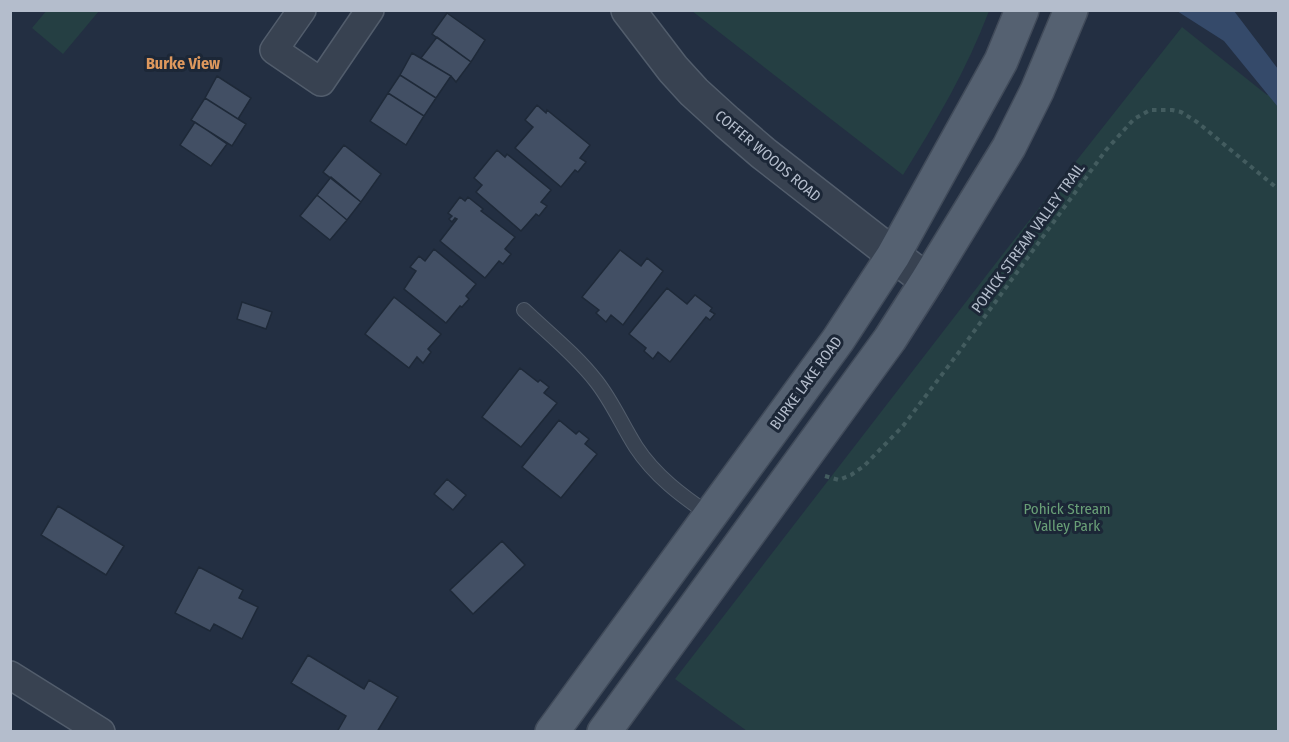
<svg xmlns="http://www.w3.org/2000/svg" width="1289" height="742" font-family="'Fira Sans Condensed',sans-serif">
<rect width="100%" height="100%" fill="#232f42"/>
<path fill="#253f43" d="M47 10H99V11L63 54 32 28Z
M692 11H989C967 69 936 122 903 175Z
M1182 27 1267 95 1278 89V731H747L675 679 1006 250Z"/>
<path fill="#354a6a" d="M1177 11H1234L1278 69V107L1224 41Z"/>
<path fill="#424f64" stroke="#1e2938" stroke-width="1.5" d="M447 13 485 40 471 62 432 34Z
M437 37 471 62 456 82 451 76 421 58Z
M412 53 451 76 436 98 400 75Z
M400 75 436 98 424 116 388 93Z
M217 76 251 98 238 119 205 98Z
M388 93 424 116 406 145 370 121Z
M205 98 246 124 232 146 191 120Z
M537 105 546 113 547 110 590 145 580 158 586 162 578 172 575 170 561 187 515 148 533 127 525 120Z
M195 122 227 144 211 166 180 145Z
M344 145 381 174 361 202 323 172Z
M497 150 505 157 507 154 551 190 541 202 547 206 539 216 536 214 521 231 476 192 482 185 474 178Z
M331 177 361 202 347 220 317 195Z
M317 195 347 220 330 240 300 216Z
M460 197 465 201 468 197 483 209 481 211 515 237 505 249 511 254 503 264 499 261 485 278 440 241 457 219 455 218 452 222 449 219 452 216 448 213Z
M434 249 476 284 466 296 469 299 462 307 460 306 446 323 404 289 416 271 410 267 419 256 425 261Z
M620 250 641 266 647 258 663 271 623 325 611 315 606 322 596 313 599 310 582 297Z
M667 288 687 304 695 295 712 308 710 311 715 314 710 320 706 317 670 362 658 352 653 359 644 351 646 348 629 334Z
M394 297 441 334 428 349 431 352 423 363 417 357 409 368 365 334Z
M242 302 272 312 266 329 237 319Z
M520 368 538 382 540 380 549 387 544 393 557 403 521 447 482 417Z
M559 420 576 434 579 431 589 439 585 444 597 454 561 498 522 467Z
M447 479 466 495 453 510 434 494Z
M58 506 124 546 106 575 41 535Z
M502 541 525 565 473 614 450 590Z
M199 567 243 590 239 598 258 607 242 639 214 624 210 631 175 613Z
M308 655 364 689 369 680 398 697 377 732H337L346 716 291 683Z"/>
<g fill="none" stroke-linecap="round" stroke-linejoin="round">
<defs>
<path id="service" d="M524 310C548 333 575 354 596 381 612 401 622 425 636 447 655 476 682 496 710 515"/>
<path id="minor" d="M302 10 274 50 321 82 370 10
M10 675 101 732"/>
<path id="tertiary" d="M628 10 673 69 694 92 727 122 763 153 927 281"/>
<path id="primary" d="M552 732 838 340 893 256 1001 61 1022 10
M604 732 890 339 927 281 1009 147 1037 91 1071 10"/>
</defs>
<use href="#service" stroke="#525d6c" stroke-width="16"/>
<use href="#minor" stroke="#525d6c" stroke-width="30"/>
<use href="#tertiary" stroke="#525d6c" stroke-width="36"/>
<use href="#primary" stroke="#414b5a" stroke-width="36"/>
<path stroke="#435c5f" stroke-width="4" stroke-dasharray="4.5 4.5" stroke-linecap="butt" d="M825 476 839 480 851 475 864 466 903 426 959 352 1106 150 1134 119 1150 110H1172L1181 112 1197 122 1278 189"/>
<use href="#service" stroke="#384251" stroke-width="14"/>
<use href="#minor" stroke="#384251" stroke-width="27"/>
<use href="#tertiary" stroke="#384251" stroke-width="33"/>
<use href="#primary" stroke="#556171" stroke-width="33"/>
</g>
<g text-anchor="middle" stroke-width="6" stroke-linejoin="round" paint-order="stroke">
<g font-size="15" fill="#b4bdcc" stroke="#1c2737">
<text transform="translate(768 156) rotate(40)" y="5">COFFER WOODS ROAD</text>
<text transform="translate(1028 238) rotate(-54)" y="5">POHICK STREAM VALLEY TRAIL</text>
<text transform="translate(806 383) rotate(-54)" y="5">BURKE LAKE ROAD</text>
</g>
<g font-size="15" fill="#699f77" stroke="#1c2737">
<text x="1067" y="514">Pohick Stream<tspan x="1067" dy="17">Valley Park</tspan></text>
</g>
<g font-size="16" font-weight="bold" fill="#de985d" stroke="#1c2737">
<text x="183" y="69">Burke View</text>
</g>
</g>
<rect width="1289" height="742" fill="none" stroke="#b4bdcc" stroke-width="24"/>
</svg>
